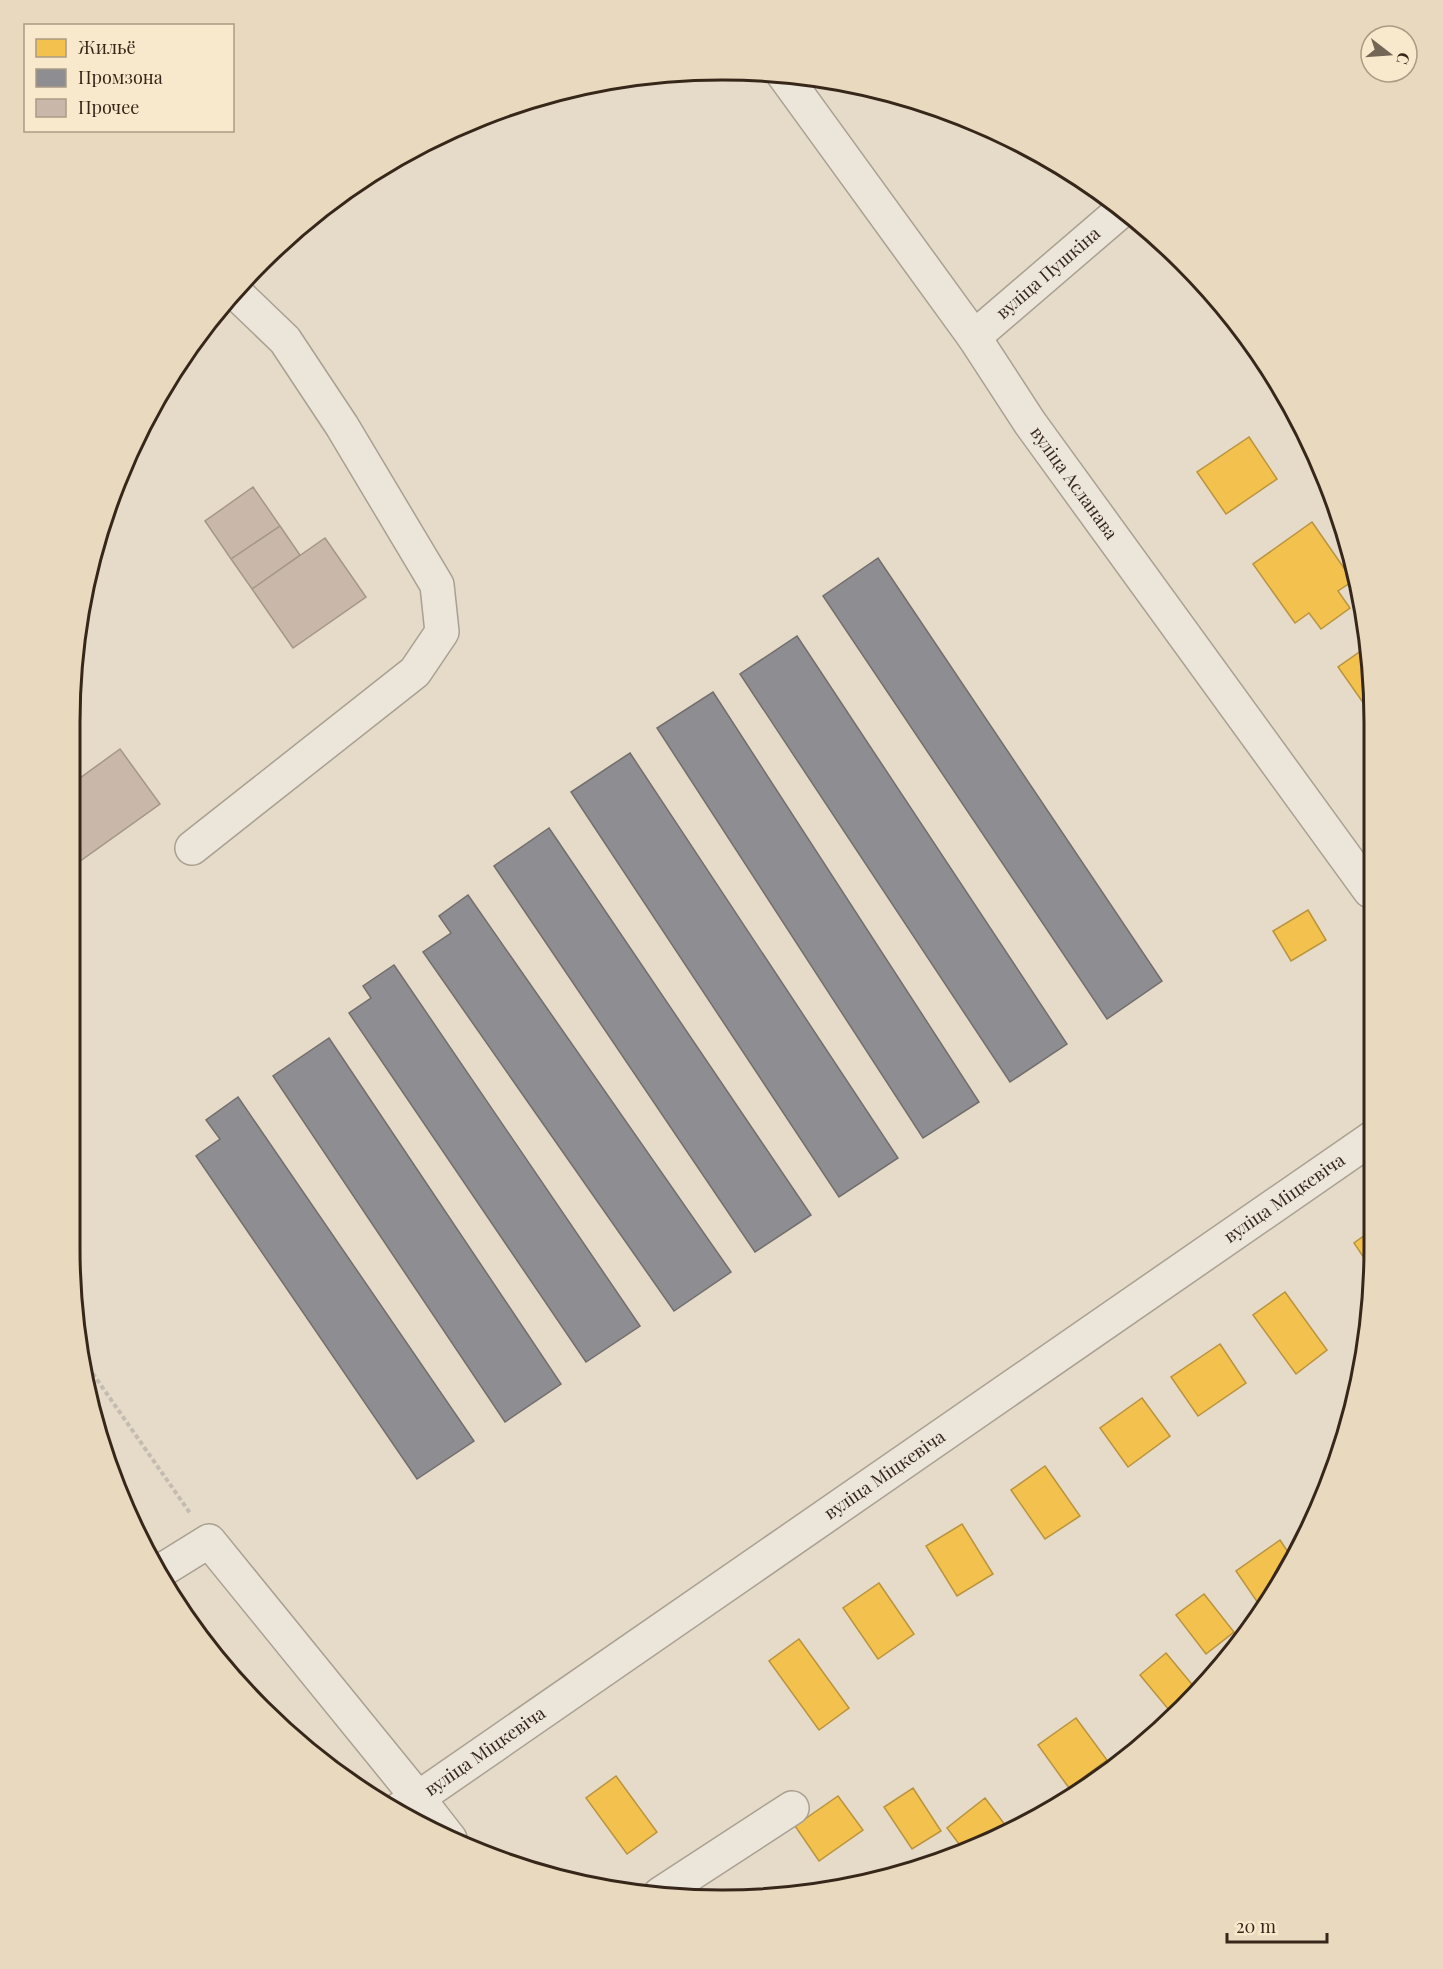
<svg xmlns="http://www.w3.org/2000/svg" width="1443" height="1969" font-family="'Playfair Display',serif">
<rect width="100%" height="100%" fill="#e5dbc8"/>
<path fill="#f2c14e" stroke="#ba933e" stroke-width="1.5" d="M1249 437 1277 479 1226 514 1197 472Z
M1312 522 1353 581 1338 591 1350 608 1321 629 1309 613 1295 623 1253 564Z
M1368 646 1369 711 1338 667Z
M1308 910 1326 940 1291 961 1273 931Z
M1372 1230V1270L1354 1243Z
M1285 1292 1327 1350 1296 1374 1253 1315Z
M1220 1344 1246 1383 1198 1416 1171 1377Z
M1142 1398 1170 1436 1128 1467 1100 1428Z
M1045 1466 1080 1516 1045 1539 1011 1490Z
M962 1524 993 1574 957 1596 926 1546Z
M1280 1540 1292 1558 1260 1606 1236 1571Z
M879 1583 914 1634 878 1659 843 1608Z
M1204 1594 1234 1632 1206 1654 1176 1615Z
M799 1639 849 1708 819 1730 769 1661Z
M1166 1653 1195 1688 1169 1710 1140 1675Z
M1076 1718 1107 1760 1069 1788 1038 1745Z
M616 1776 657 1832 627 1854 586 1798Z
M913 1788 941 1831 912 1849 884 1807Z
M838 1796 863 1830 819 1861 795 1826Z
M985 1798 1006 1826 986 1842 965 1852 947 1828Z"/>
<path fill="#8d8d92" stroke="#736e6e" stroke-width="1.5" d="M878 558 1162 981 1107 1019 823 596Z
M797 636 1067 1044 1010 1082 740 674Z
M713 692 979 1102 923 1138 657 728Z
M630 753 898 1158 839 1197 571 792Z
M549 828 811 1215 755 1252 494 866Z
M468 895 731 1272 674 1311 423 952 451 933 439 916Z
M394 965 640 1326 586 1362 349 1013 371 998 363 986Z
M329 1038 561 1384 505 1422 273 1076Z
M238 1097 474 1441 417 1479 196 1156 220 1139 206 1120Z"/>
<path fill="#c9b8a9" stroke="#a49688" stroke-width="1.5" d="M253 487 280 526 231 559 205 521Z
M280 526 300 555 252 589 231 559Z
M325 538 366 597 293 648 252 589Z
M120 749 160 804 69 869V786Z"/>
<g fill="none" stroke-linecap="round" stroke-linejoin="round">
<defs>
<g id="minor">
<path id="s1" d="M783 74 974 337 1030 423 1370 891"/>
<path id="s2" d="M974 337 1122 210"/>
<path d="M192 848 415 672 442 632 437 585 342 426 285 340 233 290"/>
<path d="M159 1572 209 1541 418 1798 450 1839"/>
<path id="s3" d="M398 1810 418 1798 1372 1138"/>
<path d="M660 1894 792 1808"/>
</g>
</defs>
<use href="#minor" stroke="#a9a092" stroke-width="36"/>
<path stroke="#c4bcb2" stroke-width="4" stroke-dasharray="4.5 3" stroke-linecap="butt" d="M84 1361 190 1513"/>
<use href="#minor" stroke="#ece5da" stroke-width="33"/>
</g>
<g text-anchor="middle" stroke-width="6" stroke-linejoin="round" paint-order="stroke">
<g font-size="18" fill="#37271a" stroke="#f8e9cc">
<text dy="6" stroke="none"><textPath href="#s2" startOffset="98">вуліца Пушкіна</textPath></text>
<text dy="6" stroke="none"><textPath href="#s1" startOffset="502">вуліца Асланава</textPath></text>
<text dy="6" stroke="none"><textPath href="#s3" startOffset="1077">вуліца Міцкевіча</textPath></text>
<text dy="6" stroke="none"><textPath href="#s3" startOffset="591">вуліца Міцкевіча</textPath></text>
<text dy="6" stroke="none"><textPath href="#s3" startOffset="105">вуліца Міцкевіча</textPath></text>
</g>
</g>
<path d="M0 0H1443V1969H0ZM722 80H722A642 642 0 0 1 1364 722V1248A642 642 0 0 1 722 1890H722A642 642 0 0 1 80 1248V722A642 642 0 0 1 722 80Z" fill="#e9d9be" fill-rule="evenodd"/>
<path fill="none" stroke="#37271a" stroke-width="3" d="M722 80H722A642 642 0 0 1 1364 722V1248A642 642 0 0 1 722 1890H722A642 642 0 0 1 80 1248V722A642 642 0 0 1 722 80Z"/>
<rect x="24" y="24" width="210" height="108" fill="#f8e9cc" stroke="#ab9b85" stroke-width="1.5"/>
<rect x="36" y="39" width="30" height="18" fill="#f2c14e" stroke="#ab9b85" stroke-width="1.5"/>
<text x="78" y="54" font-size="18" fill="#37271a">Жильё</text>
<rect x="36" y="69" width="30" height="18" fill="#8d8d92" stroke="#ab9b85" stroke-width="1.5"/>
<text x="78" y="84" font-size="18" fill="#37271a">Промзона</text>
<rect x="36" y="99" width="30" height="18" fill="#c9b8a9" stroke="#ab9b85" stroke-width="1.5"/>
<text x="78" y="114" font-size="18" fill="#37271a">Прочее</text>
<g transform="translate(1389 54) rotate(107)"><circle r="28" fill="#f8e9cc" stroke="#ab9b85" stroke-width="1.5"/>
<path d="M0-4.5L10 22L0 15L-10 22Z" fill="#746657"/>
<text y="-9" font-size="16" font-weight="bold" text-anchor="middle" fill="#37271a">С</text>
</g>
<path d="M1227 1933v9h100v-9" fill="none" stroke="#37271a" stroke-width="3"/>
<text x="1236" y="1933" font-size="18" fill="#37271a" stroke="#f8e9cc" stroke-width="4.5" paint-order="stroke">20 m</text>
</svg>
